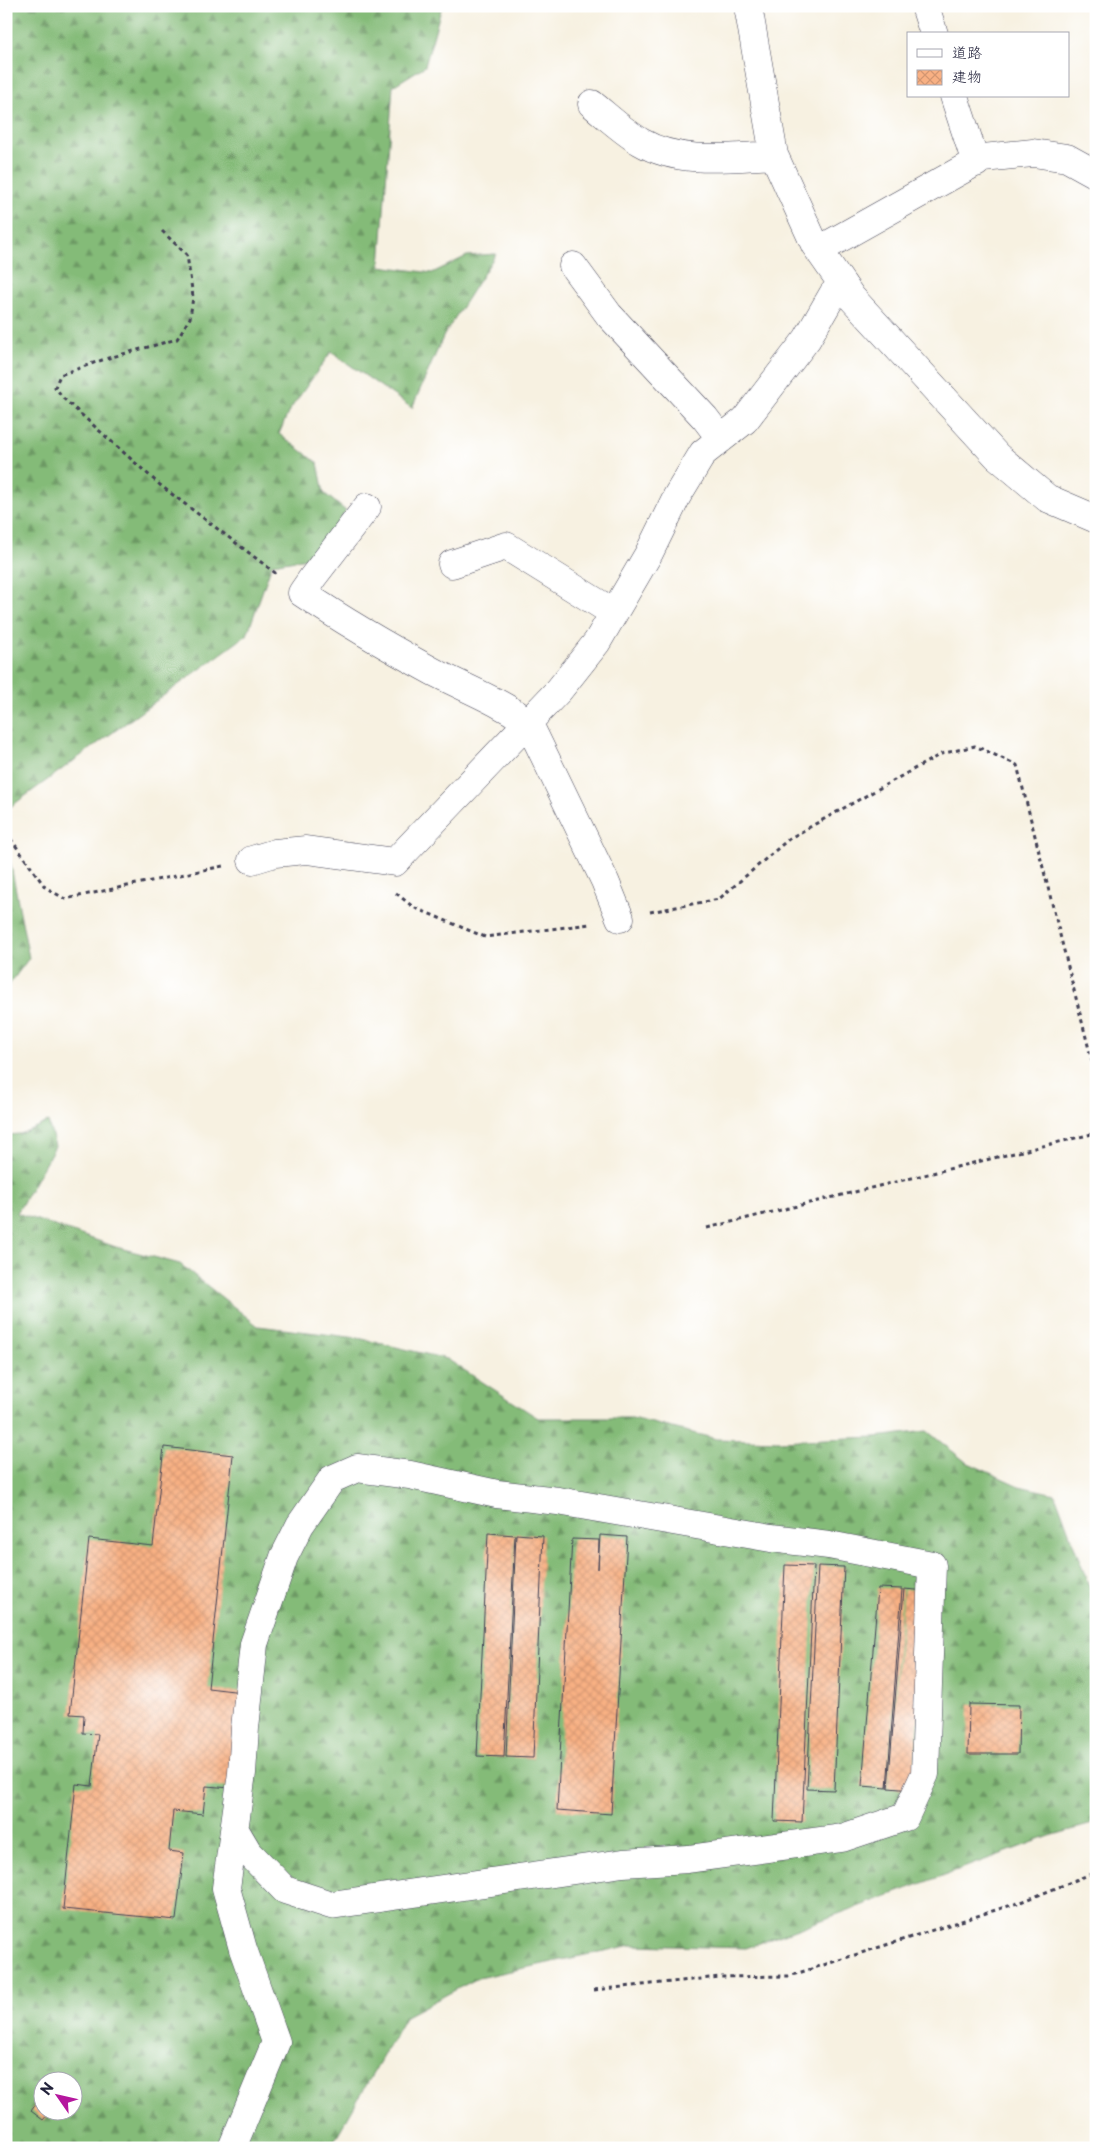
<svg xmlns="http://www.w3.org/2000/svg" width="1102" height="2154" font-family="'Playpen Sans','Klee One',sans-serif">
<defs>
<pattern id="forest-firs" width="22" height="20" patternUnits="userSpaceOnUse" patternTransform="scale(1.25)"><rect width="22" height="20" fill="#84bb78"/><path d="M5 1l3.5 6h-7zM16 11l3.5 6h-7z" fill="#6c9864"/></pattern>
<pattern id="building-cross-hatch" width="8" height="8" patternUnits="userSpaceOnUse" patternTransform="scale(1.25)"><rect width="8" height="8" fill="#f8b083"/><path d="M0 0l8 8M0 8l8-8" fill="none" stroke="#d49772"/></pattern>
</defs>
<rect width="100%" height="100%" fill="#fff"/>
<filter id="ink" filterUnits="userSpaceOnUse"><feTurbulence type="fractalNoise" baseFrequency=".02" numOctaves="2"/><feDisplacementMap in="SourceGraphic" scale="10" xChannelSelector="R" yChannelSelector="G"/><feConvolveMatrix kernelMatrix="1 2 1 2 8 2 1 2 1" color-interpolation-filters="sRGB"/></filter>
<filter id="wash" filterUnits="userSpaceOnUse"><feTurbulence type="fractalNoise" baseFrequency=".0096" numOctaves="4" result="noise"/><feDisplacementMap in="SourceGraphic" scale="20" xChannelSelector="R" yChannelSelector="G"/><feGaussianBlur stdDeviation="1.12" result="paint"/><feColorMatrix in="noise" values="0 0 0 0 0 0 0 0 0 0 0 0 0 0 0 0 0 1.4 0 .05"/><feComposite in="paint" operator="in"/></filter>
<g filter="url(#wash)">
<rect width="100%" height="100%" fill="#f7f1e1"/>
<path fill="url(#forest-firs)" stroke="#536e5a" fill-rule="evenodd" d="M6 6H442L425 66 393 86 380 266 432 273 467 256 496 254 444 335 412 408 331 352 289 411 279 434 318 463 324 493 346 511 313 557 272 564 247 635 6 810Z
M6 840 29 958 6 989Z
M48 1122 55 1146 17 1213 116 1247 180 1264 258 1326 358 1338 447 1359 538 1418H632L717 1439 778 1441 875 1437 927 1431 966 1462 1019 1486 1055 1494 1096 1605V1823L1050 1836 746 1948 632 1945 478 1978 406 2016 330 2148H6V1135L20 1134ZM42 2082H72V2112H42Z"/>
<g id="blocks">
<path fill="url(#building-cross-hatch)" d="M164 1447 233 1455 208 1688 242 1692 231 1788 206 1786 203 1814 173 1811 169 1851 184 1853 176 1920 63 1909 76 1784 92 1786 98 1734 83 1733 84 1715 70 1714 89 1539 153 1546Z
M488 1533 515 1535 504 1757 477 1756Z
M516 1534 543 1536 533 1758 506 1757Z
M600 1535 627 1537 611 1814 557 1810 572 1539 599 1540 598 1569Z
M785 1565 814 1566 802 1822 774 1821Z
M818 1566 844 1567 834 1790 807 1789Z
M878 1588 902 1589 887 1788 862 1786Z
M904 1589 928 1591 913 1790 888 1788Z
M969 1704 1019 1705 1018 1754H968Z
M41 2097 42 2112H50L43 2120 31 2111Z"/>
</g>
</g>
<g filter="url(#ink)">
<use href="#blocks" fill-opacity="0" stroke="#424154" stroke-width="1"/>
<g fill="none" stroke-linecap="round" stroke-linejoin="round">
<defs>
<path id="minor" d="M748 6 774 155 815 245 852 298 997 456 1047 498 1096 519
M925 6 934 34
M954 96 976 163
M592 104C608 117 624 132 641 142 680 165 731 157 774 155
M819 250 983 158 1033 153 1067 158 1096 174
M573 266 609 315 705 418 721 439
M367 507 313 577 302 593C345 622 388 647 434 672 465 688 499 701 528 722L605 881 620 918
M452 564 506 546 614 613
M252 860 275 853 306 850 395 862 559 690 597 642 649 553 677 496 703 453 745 420 807 339 833 294 843 285
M232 2148 276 2042 243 1949 226 1888 242 1773 245 1728 254 1644 284 1557 300 1525 332 1479 357 1468 410 1475 497 1494 558 1501 771 1538 829 1545 932 1565 925 1774 905 1817 842 1838 688 1859 623 1863 331 1905 285 1890 248 1852 235 1830"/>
</defs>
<use href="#minor" stroke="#424154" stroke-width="29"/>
<path stroke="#424154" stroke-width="3" stroke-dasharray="4 4" stroke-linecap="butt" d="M162 231 187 255 193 297 190 318 177 339 105 359 60 375 55 387 64 399 160 485 278 575
M6 832 45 887 65 899 223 866
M396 893 413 907 485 937 590 924
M650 912 719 899 790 838 941 754 975 746 1017 765 1096 1077
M707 1228 1096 1133
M594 1990 720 1977 789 1976 1024 1901 1096 1872"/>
<use href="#minor" stroke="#fff" stroke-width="28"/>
</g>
</g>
<rect width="1102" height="2154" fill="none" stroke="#fff" stroke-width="25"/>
<rect x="907" y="32" width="162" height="65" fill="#ffffff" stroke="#a7a7b1"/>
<rect x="917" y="49" width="25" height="8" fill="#ffffff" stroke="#a7a7b1"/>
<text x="952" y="58" font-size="15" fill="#22223b">道路</text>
<rect x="917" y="70" width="25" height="15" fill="url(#building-cross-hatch)" stroke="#a7a7b1"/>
<text x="952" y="82" font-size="15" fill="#22223b">建物</text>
<g transform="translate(58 2096) rotate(304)"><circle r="24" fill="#ffffff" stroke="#a7a7b1"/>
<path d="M0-4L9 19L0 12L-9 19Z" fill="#b5179e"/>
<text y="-8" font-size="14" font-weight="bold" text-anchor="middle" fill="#22223b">N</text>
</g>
</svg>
